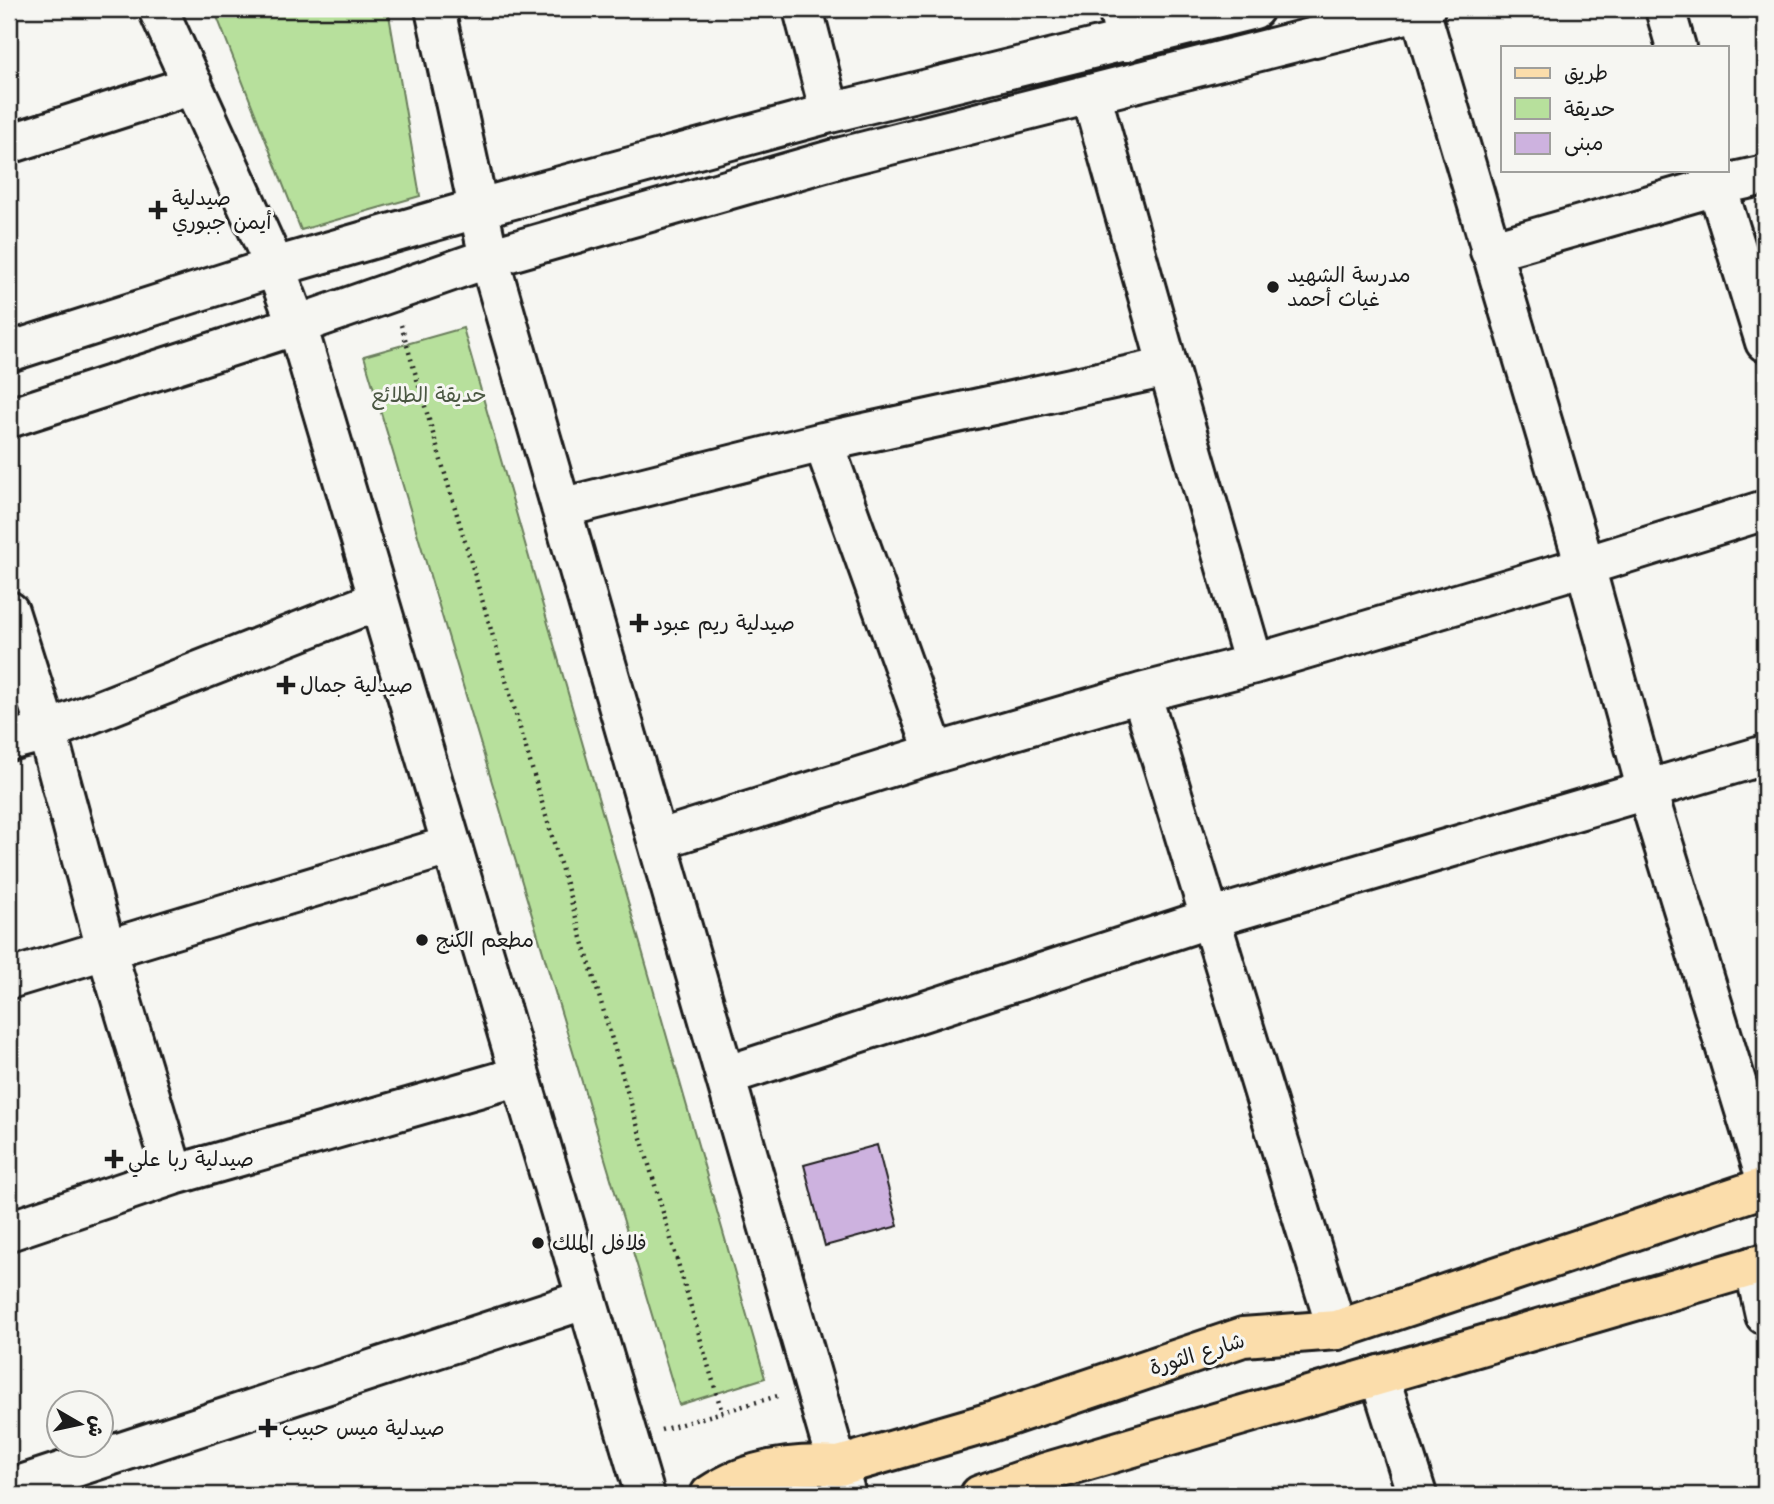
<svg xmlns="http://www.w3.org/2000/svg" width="1774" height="1504" font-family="'Comic Neue','Playpen Sans Arabic',sans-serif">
<rect width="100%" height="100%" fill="#f6f6f2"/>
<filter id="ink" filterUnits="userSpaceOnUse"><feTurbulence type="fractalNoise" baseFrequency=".0143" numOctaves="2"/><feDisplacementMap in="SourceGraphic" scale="14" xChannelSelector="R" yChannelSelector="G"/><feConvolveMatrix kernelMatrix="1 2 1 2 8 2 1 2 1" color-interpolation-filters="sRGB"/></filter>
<g filter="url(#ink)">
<path fill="#b7e09c" stroke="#6a7e5c" stroke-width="2" d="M214 9H388L420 196 301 230Z
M463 328 765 1378 679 1405 364 356Z"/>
<path fill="#cdb2df" stroke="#1c1c1c" stroke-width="2" d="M877 1145 898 1226 825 1246 804 1165Z"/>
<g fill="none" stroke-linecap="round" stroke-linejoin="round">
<defs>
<path id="minor" d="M158 9 275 267 297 325 645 1495
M435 9 489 258 846 1495
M803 9 830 113
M1118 9 1126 42
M1665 9 1676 47
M1420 10 1585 566 1647 791 1765 1176
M1091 94 1168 367
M9 144 193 85
M1712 170 1765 342
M1490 251 1716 186 1765 175
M9 352 275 267 476 209 830 113 1254 9
M9 418 297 325 489 258 842 157 1425 9
M823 442 935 753
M561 508 823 442 1168 367 1254 664
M9 611 47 731 106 949 174 1175
M1141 693 1337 1330
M9 741 47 731 379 600
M657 840 935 753 1141 693 1254 664 1585 566 1765 510
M9 979 452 845
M725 1076 1211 918 1765 755
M9 1231 174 1175 520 1076
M1754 1266 1765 1315
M1379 1375 1417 1495
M9 1489 587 1299"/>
<path id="major" d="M710 1495C748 1469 794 1463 839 1466L988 1423 1243 1337 1337 1330 1765 1187
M980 1495 1047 1472 1765 1263"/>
</defs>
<use href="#minor" stroke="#1c1c1c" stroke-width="44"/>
<use href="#major" stroke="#1c1c1c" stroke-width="44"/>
<path stroke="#1c1c1c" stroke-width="4.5" stroke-dasharray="2 5" stroke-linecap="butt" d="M401 325 722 1412
M661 1430 781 1395"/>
<use href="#minor" stroke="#f6f6f2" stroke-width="38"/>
<use href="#major" stroke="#fbddab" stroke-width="38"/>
</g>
</g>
<g fill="#1c1c1c" stroke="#f6f6f2" stroke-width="2.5">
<path d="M154.5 199.5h7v7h7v7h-7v7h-7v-7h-7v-7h7z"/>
<circle cx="1273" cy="287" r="7"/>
<path d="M635.5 612.5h7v7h7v7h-7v7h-7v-7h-7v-7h7z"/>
<path d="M282.5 674.5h7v7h7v7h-7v7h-7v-7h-7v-7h7z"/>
<circle cx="422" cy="940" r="7"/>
<path d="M110.5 1148.5h7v7h7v7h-7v7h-7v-7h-7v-7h7z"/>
<circle cx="538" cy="1243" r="7"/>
<path d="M264.5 1417.5h7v7h7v7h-7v7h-7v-7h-7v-7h7z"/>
</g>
<g text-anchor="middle" stroke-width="6" stroke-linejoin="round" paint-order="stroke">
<g font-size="21" fill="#1c1c1c" stroke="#f6f6f2" text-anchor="start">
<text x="172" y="205">صيدلية<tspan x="172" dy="24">أيمن جبوري</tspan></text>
<text x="1287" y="282">مدرسة الشهيد<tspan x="1287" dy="24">غياث أحمد</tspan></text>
<text x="653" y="630">صيدلية ريم عبود</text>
<text x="300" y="692">صيدلية جمال</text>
<text x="436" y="947">مطعم الكنج</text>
<text x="128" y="1166">صيدلية ربا علي</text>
<text x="552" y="1250">فلافل الملك</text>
<text x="282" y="1435">صيدلية ميس حبيب</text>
</g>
<g font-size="21" fill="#4a5742" stroke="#f6f6f2">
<text x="429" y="402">حديقة الطلائع</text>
</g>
<g font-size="21" fill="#1c1c1c" stroke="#f6f6f2">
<text transform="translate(1197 1354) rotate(-17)" y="7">شارع الثورة</text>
</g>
</g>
<rect width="1774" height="1504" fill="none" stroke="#f6f6f2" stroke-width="35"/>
<rect x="18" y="18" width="1739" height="1469" fill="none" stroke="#1c1c1c" stroke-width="2.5" filter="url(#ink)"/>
<rect x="1501" y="46" width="228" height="126" fill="#f6f6f2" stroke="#9f9f9c" stroke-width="2"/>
<rect x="1515" y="68" width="35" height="10" fill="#fbddab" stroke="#9f9f9c" stroke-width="2"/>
<text x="1564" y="80" font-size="21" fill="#1c1c1c">طريق</text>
<rect x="1515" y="98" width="35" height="21" fill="#b7e09c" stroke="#9f9f9c" stroke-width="2"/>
<text x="1564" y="116" font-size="21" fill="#1c1c1c">حديقة</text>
<rect x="1515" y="133" width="35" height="21" fill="#cdb2df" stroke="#9f9f9c" stroke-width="2"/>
<text x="1564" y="150" font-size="21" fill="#1c1c1c">مبنى</text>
<g transform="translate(80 1424) rotate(99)"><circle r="33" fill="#f6f6f2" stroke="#9f9f9c" stroke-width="2"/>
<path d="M0-5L12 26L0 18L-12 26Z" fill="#1c1c1c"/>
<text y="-10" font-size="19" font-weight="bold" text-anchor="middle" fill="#1c1c1c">ش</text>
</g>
</svg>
